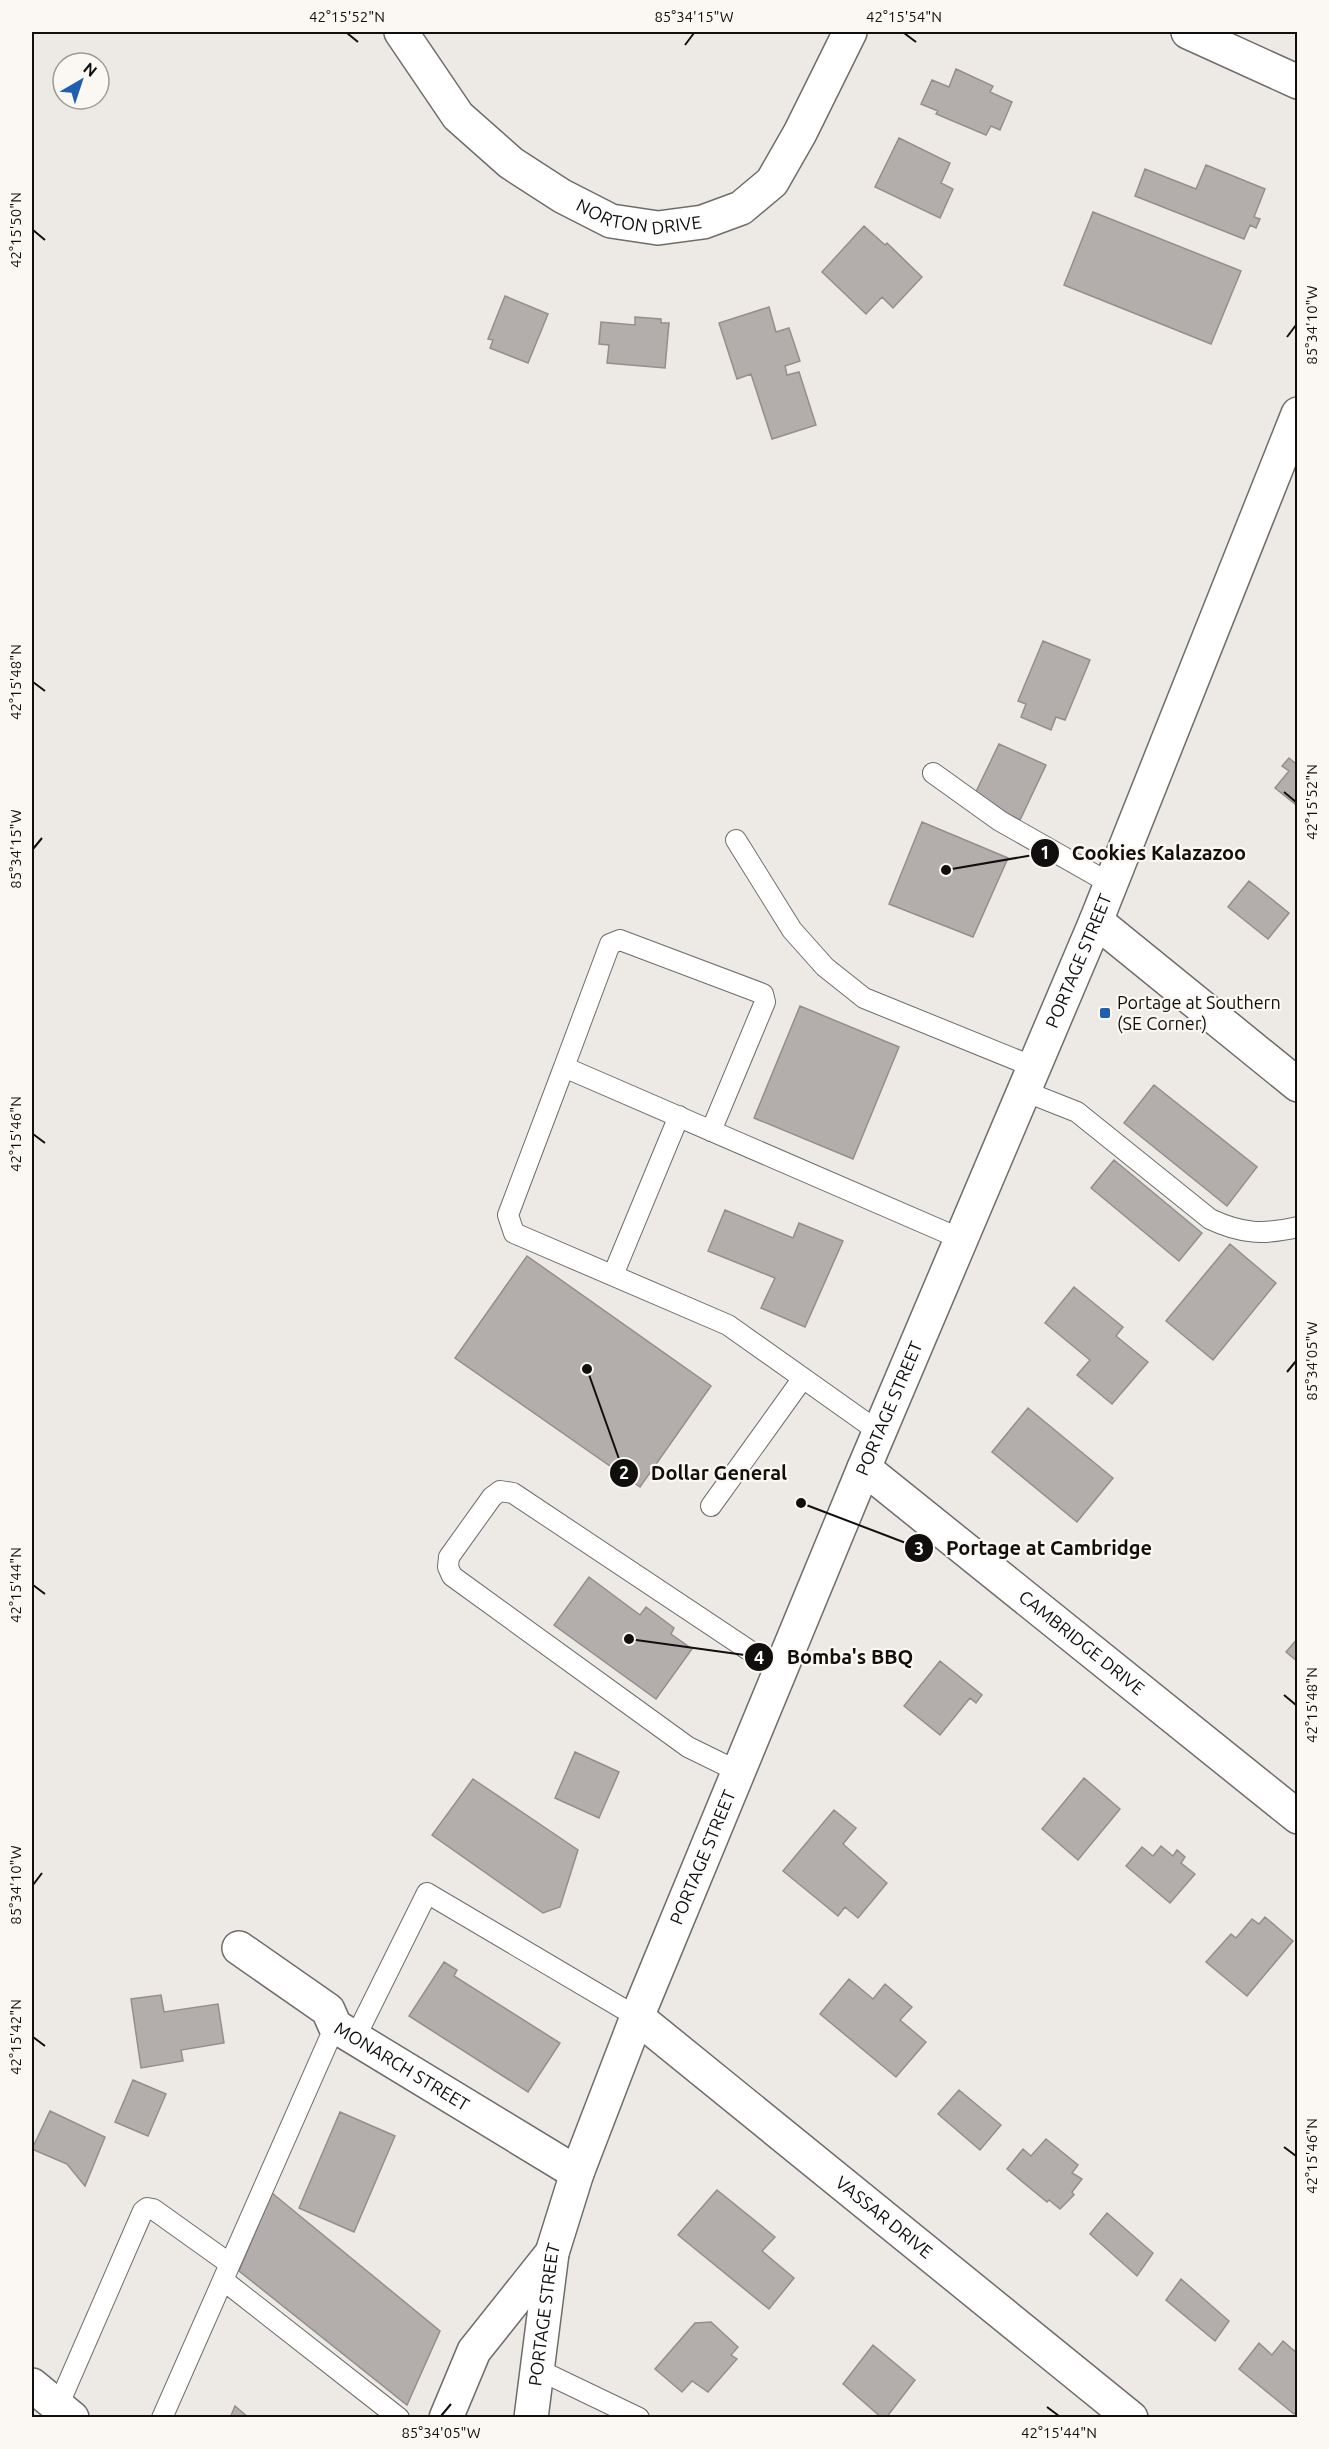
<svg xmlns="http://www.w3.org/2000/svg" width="1329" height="2449" font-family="Ubuntu,sans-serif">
<rect width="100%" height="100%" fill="#edeae5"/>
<path fill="#b3adac" stroke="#948e8d" stroke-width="1.5" d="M956 69 993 86 990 92 1012 102 1000 130 991 126 986 135 936 114 938 111 921 104 932 80 949 87Z
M899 138 950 163 941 183 953 189 940 218 875 187Z
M1206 165 1265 189 1254 217 1260 219 1256 228 1250 225 1244 239 1135 196 1145 169 1196 189Z
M1093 212 1241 271 1211 344 1064 285Z
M864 226 885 245 887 243 922 277 893 308 882 297 866 314 822 272Z
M505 296 548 314 528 363 490 348 493 340 488 339Z
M769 307 776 332 789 328 800 361 785 366 787 375 799 372 816 425 772 439 751 374 737 379 719 323Z
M635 317 661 319V323H669L665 368 607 363 609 345 599 344 601 322 635 325Z
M1043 641 1090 660 1065 720 1056 717 1051 730 1021 717 1026 704 1018 701Z
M999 744 1046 765 1020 820 973 798Z
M1289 758 1295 763 1298 759V801L1295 804 1275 788 1289 771 1282 766Z
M922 822 1008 858 973 937 889 904Z
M1249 881 1289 913 1268 939 1228 907Z
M800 1006 899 1047 853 1159 754 1118Z
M1154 1085 1257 1167 1227 1206 1124 1123Z
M1114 1160 1202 1233 1179 1261 1091 1188Z
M725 1210 793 1238 799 1223 843 1241 805 1327 761 1308 775 1278 708 1251Z
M1230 1244 1276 1283 1213 1360 1166 1321Z
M527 1256 711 1386 640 1487 455 1358Z
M1074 1287 1123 1327 1116 1336 1148 1362 1112 1404 1077 1375 1090 1360 1045 1323Z
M1028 1408 1113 1478 1077 1522 992 1452Z
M589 1577 640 1615 646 1607 674 1628 671 1634 692 1649 656 1699 554 1625Z
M1298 1638V1662L1286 1652Z
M940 1661 982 1695 976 1703 970 1698 940 1735 904 1706Z
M575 1752 619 1772 599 1818 555 1798Z
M1084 1778 1120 1809 1078 1860 1042 1829Z
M473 1779 578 1850 560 1907 543 1913 432 1835Z
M834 1810 856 1828 843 1844 887 1883 858 1918 845 1907 838 1916 783 1871Z
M1161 1846 1173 1856 1177 1850 1185 1857 1181 1863 1195 1874 1170 1903 1126 1866 1142 1847 1153 1856Z
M1265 1917 1293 1941 1247 1996 1206 1962 1231 1934 1236 1938 1252 1919 1259 1924Z
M444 1962 457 1970 454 1976 560 2043 528 2092 409 2016Z
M849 1979 873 1999 885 1984 912 2007 900 2020 926 2042 896 2077 820 2014Z
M161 1995 164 2012 218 2004 224 2043 181 2050 183 2061 141 2068 131 1999Z
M133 2080 166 2094 148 2136 115 2122Z
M959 2090 1001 2125 980 2150 938 2114Z
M50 2111 105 2137 85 2186 67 2164 32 2149Z
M340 2112 395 2136 354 2232 299 2208Z
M1046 2139 1078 2165 1072 2173 1082 2179 1072 2192 1074 2195 1060 2209 1049 2200 1047 2202 1007 2169 1023 2149 1031 2156Z
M717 2190 775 2237 762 2251 794 2278 769 2309 678 2235Z
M272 2193 440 2331 407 2405 239 2271Z
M1107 2213 1153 2253 1137 2276 1090 2234Z
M1181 2279 1229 2321 1215 2341 1166 2300Z
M711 2322 738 2347 731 2355 737 2359 708 2392 692 2381 682 2392 655 2369 695 2323Z
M1283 2341 1298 2354V2410L1294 2414 1239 2369 1259 2343 1272 2355Z
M873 2345 915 2380 886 2418H882L843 2384Z
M235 2406 249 2418H230Z"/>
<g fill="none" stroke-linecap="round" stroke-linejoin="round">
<defs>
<path id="service" d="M933 773 1000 821 1111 884
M736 840 792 930 825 967 864 998 1034 1067
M564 1067 610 944 620 940 763 994 765 1002 711 1131
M1024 1091 1077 1112 1210 1219C1242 1234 1263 1235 1298 1227
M613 1275 679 1116
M879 1432 728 1325 514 1233 508 1215 564 1067 961 1239
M711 1506 803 1378
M739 1772 688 1747 452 1576 448 1567 449 1557 492 1497 500 1491 513 1493 780 1671
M355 2038 427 1893 637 2017
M223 2280 399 2418
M537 2369 639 2418
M58 2406 143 2211 147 2208 153 2209 230 2264
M162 2418 335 2026"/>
<g id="minor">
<path id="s1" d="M401 32 458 116 511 163 562 196 611 221 658 228 703 222 741 208 772 182 800 133 850 32"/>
<path d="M1188 32 1298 82"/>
<path d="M1096 921 1298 1085"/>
<path id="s2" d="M864 1468 1298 1817"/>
<path id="s3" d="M239 1948 328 2010 335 2026 577 2173"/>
<path id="s4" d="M637 2017 1131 2418"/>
<path d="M32 2385 72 2418"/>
<path d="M446 2418 474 2351 552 2253"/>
</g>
<g id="secondary">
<path id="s5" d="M531 2418 552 2253 577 2173 637 2017 864 1468 1096 921 1298 414"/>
</g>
</defs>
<use href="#service" stroke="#706d69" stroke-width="22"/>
<use href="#minor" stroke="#706d69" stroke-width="36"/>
<use href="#secondary" stroke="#706d69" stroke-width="36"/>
<use href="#service" stroke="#fff" stroke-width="20"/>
<use href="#minor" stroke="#fff" stroke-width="33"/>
<use href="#secondary" stroke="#fff" stroke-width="33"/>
</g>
<path fill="none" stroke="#100f0d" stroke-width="2" d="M347 33 358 42M904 33 916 42M685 45 694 33M33 230 45 240M1287 337 1296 325M33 682 45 691M1284 792 1296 802M33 849 42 838M33 1134 45 1143M1287 1372 1296 1361M33 1585 45 1594M1284 1695 1296 1705M33 1885 42 1873M33 2037 45 2046M1284 2147 1296 2156M1047 2407 1059 2416M441 2416 451 2404"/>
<rect fill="#1f5fb0" stroke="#fbf8f3" stroke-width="2" x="1099" y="1007" width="12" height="12" rx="3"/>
<g text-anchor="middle" stroke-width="4.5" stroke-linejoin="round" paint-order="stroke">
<g font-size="18" fill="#100f0d" stroke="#fbf8f3">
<text dy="6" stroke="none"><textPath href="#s1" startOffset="315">NORTON DRIVE</textPath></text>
<text dy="6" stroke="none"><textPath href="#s5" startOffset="1562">PORTAGE STREET</textPath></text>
<text dy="6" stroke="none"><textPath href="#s5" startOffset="1076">PORTAGE STREET</textPath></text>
<text dy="6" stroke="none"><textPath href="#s2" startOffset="279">CAMBRIDGE DRIVE</textPath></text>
<text dy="6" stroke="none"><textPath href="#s5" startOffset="590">PORTAGE STREET</textPath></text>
<text dy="6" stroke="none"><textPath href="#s3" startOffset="204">MONARCH STREET</textPath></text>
<text dy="6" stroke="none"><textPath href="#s4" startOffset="318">VASSAR DRIVE</textPath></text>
<text dy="6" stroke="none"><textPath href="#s5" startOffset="104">PORTAGE STREET</textPath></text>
</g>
<g font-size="18" fill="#100f0d" stroke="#fbf8f3" text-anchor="start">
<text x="1117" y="1009">Portage at Southern<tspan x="1117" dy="21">(SE Corner)</tspan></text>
</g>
</g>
<path fill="none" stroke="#100f0d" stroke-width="2" d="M946 870L1045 853M587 1369L624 1473M801 1503L919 1548M629 1639L759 1657"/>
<g fill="#100f0d" stroke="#fbf8f3" stroke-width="2">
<circle cx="946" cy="870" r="6"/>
<circle cx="587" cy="1369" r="6"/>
<circle cx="801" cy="1503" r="6"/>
<circle cx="629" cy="1639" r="6"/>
<circle cx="1045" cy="853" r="15"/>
<circle cx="624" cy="1473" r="15"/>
<circle cx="919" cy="1548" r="15"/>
<circle cx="759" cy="1657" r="15"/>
</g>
<g font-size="18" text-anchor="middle" font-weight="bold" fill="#fff">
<text x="1045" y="859">1</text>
<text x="624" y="1479">2</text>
<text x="919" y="1555">3</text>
<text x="759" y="1664">4</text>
</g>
<g font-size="20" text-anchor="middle" font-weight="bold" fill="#100f0d" stroke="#fbf8f3" stroke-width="4.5" stroke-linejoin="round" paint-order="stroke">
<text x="1159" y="860">Cookies Kalazazoo</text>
<text x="719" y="1480">Dollar General</text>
<text x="1049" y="1555">Portage at Cambridge</text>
<text x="850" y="1664">Bomba's BBQ</text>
</g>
<rect width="1329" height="2449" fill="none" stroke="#fbf8f3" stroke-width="66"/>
<g transform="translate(81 81) rotate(39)"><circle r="28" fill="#fbf8f3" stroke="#9d9b97" stroke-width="1.5"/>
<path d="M0-4.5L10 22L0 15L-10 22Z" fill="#1f5fb0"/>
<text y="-9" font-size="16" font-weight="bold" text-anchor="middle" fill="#100f0d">N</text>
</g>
<rect x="33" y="33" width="1263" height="2383" fill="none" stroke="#100f0d" stroke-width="2"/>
<g font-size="15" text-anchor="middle" fill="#100f0d">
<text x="347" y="22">42°15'52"N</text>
<text x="694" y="22">85°34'15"W</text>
<text x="904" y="22">42°15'54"N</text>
<text transform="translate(16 230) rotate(-90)" y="5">42°15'50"N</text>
<text transform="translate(1312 325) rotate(-90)" y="5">85°34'10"W</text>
<text transform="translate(16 682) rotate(-90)" y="5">42°15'48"N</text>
<text transform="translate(1312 802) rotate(-90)" y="5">42°15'52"N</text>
<text transform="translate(16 849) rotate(-90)" y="5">85°34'15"W</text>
<text transform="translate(16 1134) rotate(-90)" y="5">42°15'46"N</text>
<text transform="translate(1312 1361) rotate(-90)" y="5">85°34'05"W</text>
<text transform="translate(16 1585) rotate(-90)" y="5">42°15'44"N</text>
<text transform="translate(1312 1705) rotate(-90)" y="5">42°15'48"N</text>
<text transform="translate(16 1885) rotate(-90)" y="5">85°34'10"W</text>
<text transform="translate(16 2037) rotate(-90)" y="5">42°15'42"N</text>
<text transform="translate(1312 2156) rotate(-90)" y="5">42°15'46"N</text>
<text x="441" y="2438">85°34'05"W</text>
<text x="1059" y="2438">42°15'44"N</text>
</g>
</svg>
